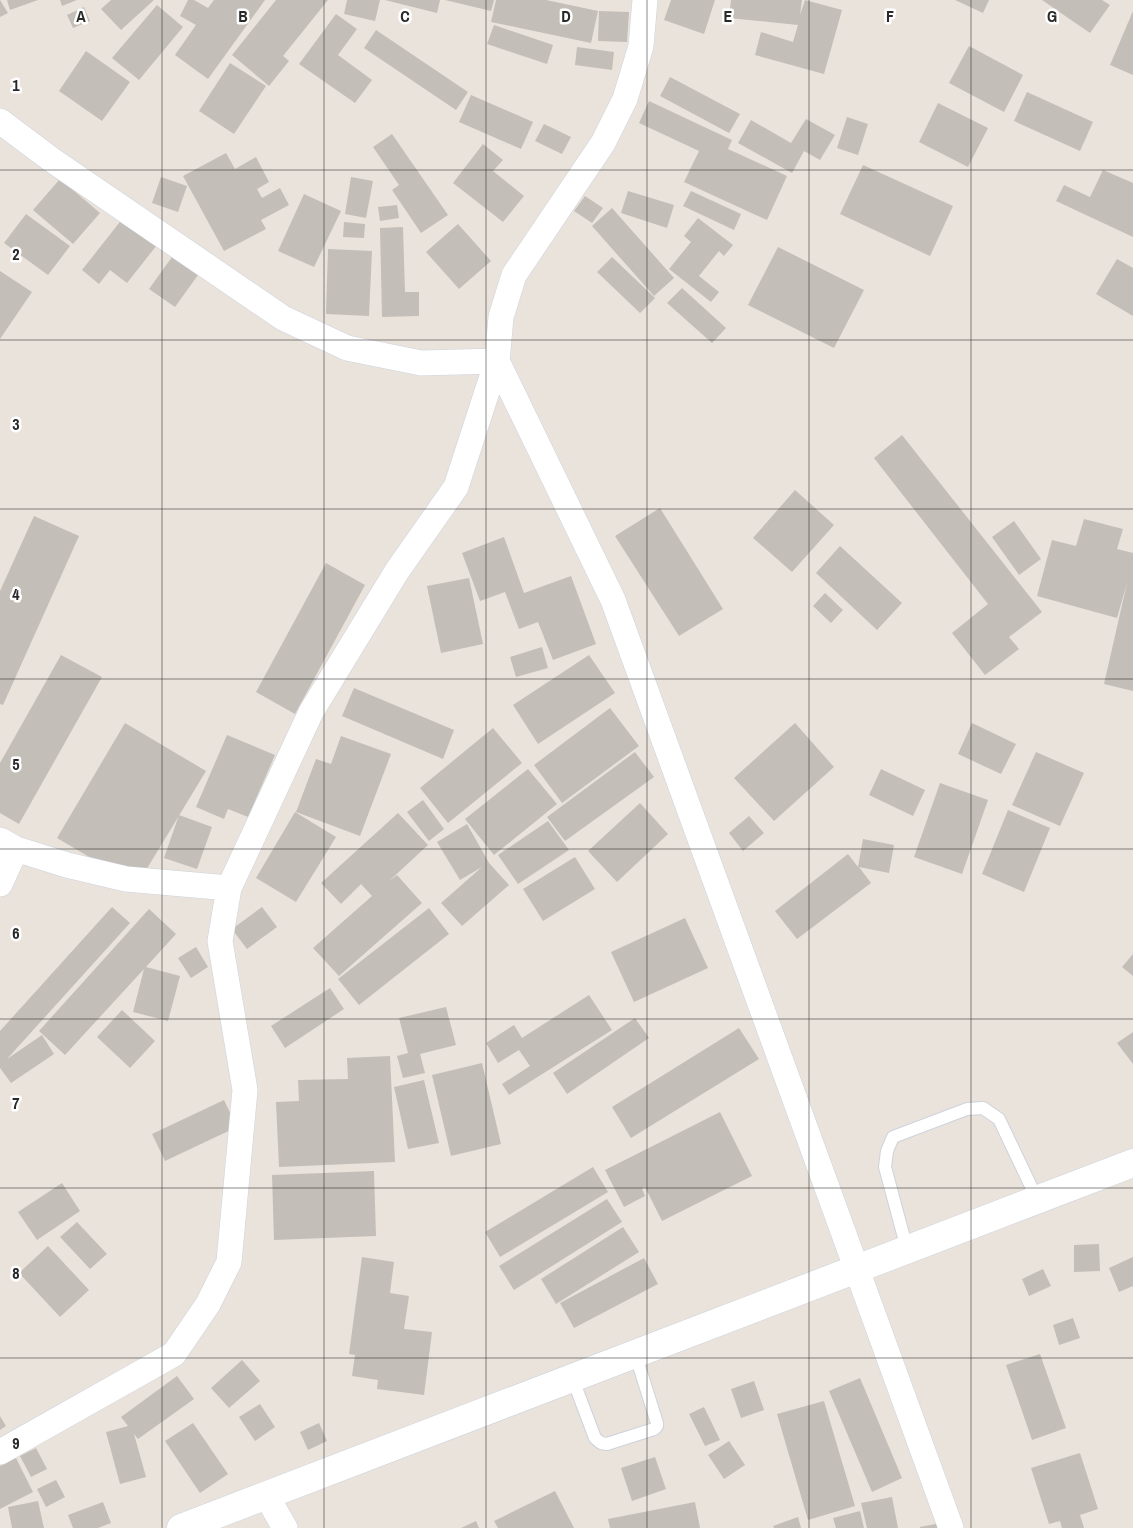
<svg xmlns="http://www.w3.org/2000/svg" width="1133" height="1528" font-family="'Archivo Narrow',sans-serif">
<rect width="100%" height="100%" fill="#eae3dc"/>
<path fill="#c3beb7" d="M0 0 8 13 0 17Z
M7 0H38L10 10Z
M60 0H77L62 6Z
M111 0H154L121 30 101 9Z
M188 0H194L208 8 214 0H265L208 79 175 55 196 25 180 16Z
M276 0H328L283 56 289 61 269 86 232 55Z
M347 0H380L375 21 344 14Z
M385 0H440L437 13Z
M445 0H494L491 11Z
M496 0H546L598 11 591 43 491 22Z
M671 0H715L704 34 664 20Z
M731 0H802L800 15 805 0 842 10 824 74 755 55 761 32 793 42 798 25 729 18Z
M955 0H989L983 13Z
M1042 0H1102L1110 5 1090 33Z
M157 5 183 27 139 80 112 58Z
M84 7 90 21 73 28 67 15Z
M599 11 629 12 627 42 598 41Z
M1133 11V75L1110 65Z
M336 14 357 29 338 55 372 80 355 103 299 64Z
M494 25 553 45 547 64 487 44Z
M376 30 468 92 456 110 364 48Z
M969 46 1023 75 1004 112 949 83Z
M577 47 614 52 612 70 575 65Z
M86 51 130 82 102 121 59 91Z
M230 63 266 86 234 134 199 111Z
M670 77 740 114 729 133 660 96Z
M1027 92 1093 122 1080 151 1014 121Z
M471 95 533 122 521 149 459 122Z
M649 101 732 140 728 149 787 176 767 220 684 182 699 151 639 123Z
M938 103 988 128 968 167 919 142Z
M847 117 868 124 858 155 837 148Z
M806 119 835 135 820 160 804 151 792 173 738 143 751 120 791 143Z
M544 124 571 137 562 154 535 141Z
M392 134 448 215 421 233 392 190 399 185 373 147Z
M483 144 503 160 493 171 524 196 503 222 453 183Z
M226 153 235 169 256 157 269 182 257 189 262 198 280 188 289 205 261 220 266 229 224 251 183 176Z
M863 165 953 206 930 256 840 214Z
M1103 170 1133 183V237L1056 201 1064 185 1090 197Z
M161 177 187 186 178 212 152 203Z
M351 177 373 181 366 218 345 214Z
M60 179 100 213 73 244 33 210Z
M628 191 674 205 667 228 621 213Z
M691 191 741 214 734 230 683 206Z
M304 194 341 211 314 267 278 251Z
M585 196 603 208 592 223 574 211Z
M397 205 399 218 380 221 378 207Z
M612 208 674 278 654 296 592 226Z
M26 214 70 246 48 275 4 243Z
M123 218 157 245 127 283 110 270 99 284 82 270Z
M698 218 733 245 724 256 719 251 699 276 719 292 711 302 669 269 691 242 684 236Z
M344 222 365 224 364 238 343 237Z
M458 224 491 261 459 289 426 252Z
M403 227 405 292H419V316L382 317 380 228Z
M778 247 864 290 834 348 748 305Z
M328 249 372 251 369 316 326 314Z
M172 257 198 275 175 307 149 289Z
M612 257 655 298 640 313 597 272Z
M1117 259 1133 268V316L1096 294Z
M0 271 32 292 0 339Z
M682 288 726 328 712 343 667 303Z
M902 435 1042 612 1009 637 1019 649 985 675 952 633 988 604 874 458Z
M795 490 834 525 792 572 753 538Z
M660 508 723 609 679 636 615 536Z
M34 516 79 536 3 705 0 704V591Z
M1084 519 1123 529 1117 549 1133 553V691L1104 684 1127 583 1117 618 1037 596 1052 540 1076 546Z
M1014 521 1041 559 1019 575 992 537Z
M504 537 524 593 571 576 596 644 553 660 538 622 519 629 505 592 480 601 462 553Z
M840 546 902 603 877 630 816 573Z
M326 563 365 585 295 714 256 692Z
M469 578 483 644 441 653 427 586Z
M825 593 843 610 831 623 813 606Z
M542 647 548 668 516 677 510 657Z
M61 655 102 677 19 824 0 813V763Z
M589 655 615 693 538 744 513 705Z
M354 688 454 730 443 759 342 716Z
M610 708 639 746 562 803 534 765Z
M125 723 206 771 137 885 57 838Z
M795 723 834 767 774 821 734 778Z
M972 723 1016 744 1001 774 958 754Z
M493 728 522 763 448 823 420 788Z
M227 735 275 755 248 817 228 809 224 819 196 807Z
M341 736 391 754 360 836 296 812 316 759 331 764Z
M635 752 654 777 565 841 547 817Z
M1036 752 1084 773 1060 826 1012 805Z
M528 769 557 804 494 855 465 819Z
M881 769 925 790 913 816 869 795Z
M940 783 988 800 962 874 914 857Z
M423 800 444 829 429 841 407 812Z
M640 803 668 834 617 882 588 851Z
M1008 810 1050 828 1024 892 982 874Z
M295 812 336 837 296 902 256 878Z
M398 813 428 845 388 882 397 875 422 903 339 976 313 948 372 896 361 884 341 904 321 883Z
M179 815 212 827 197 869 164 858Z
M749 816 764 833 743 851 729 833Z
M548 821 569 850 518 884 498 855Z
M467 824 489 863 509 885 462 926 441 903 482 867 460 880 437 842Z
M863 839 894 845 889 873 859 867 871 883 797 939 775 911 848 854 858 867Z
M575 857 595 889 543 921 523 889Z
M112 907 130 923 7 1059 42 1035 54 1054 11 1083 0 1068V1031Z
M262 907 277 927 247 949 232 929Z
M429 908 449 934 359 1005 338 979Z
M149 909 176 934 146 967 180 976 168 1021 133 1012 144 969 65 1055 39 1031Z
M685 918 708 968 634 1002 611 952Z
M196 947 208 967 191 978 178 958Z
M1133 954V976L1122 967Z
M330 988 344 1009 285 1048 271 1026Z
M589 995 612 1030 509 1095 502 1084 530 1066 519 1050 498 1063 486 1043 514 1025 522 1038Z
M446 1007 456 1045 420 1054 425 1073 403 1078 397 1056 408 1053 399 1018Z
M122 1010 155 1041 130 1068 97 1037Z
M635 1018 649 1038 567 1094 553 1073Z
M739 1028 759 1059 631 1138 612 1107Z
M1133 1032V1064L1117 1043Z
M390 1056 395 1162 279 1167 276 1102 299 1101 298 1080 348 1079 347 1058Z
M482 1063 501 1144 451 1156 432 1075Z
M424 1080 439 1143 408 1149 394 1087Z
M224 1100 237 1127 165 1161 152 1134Z
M720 1112 752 1176 662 1221 645 1187 642 1189 645 1196 624 1207 605 1170Z
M593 1167 608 1192 500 1257 485 1232Z
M374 1171 376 1236 274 1240 272 1175Z
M62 1183 80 1211 37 1240 18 1212Z
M607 1199 622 1222 514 1290 499 1266Z
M77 1222 107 1254 90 1269 60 1237Z
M623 1227 639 1252 556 1304 541 1279Z
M1099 1244 1100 1271 1074 1272V1245Z
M48 1246 89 1290 60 1317 19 1273Z
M362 1257 394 1262 390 1293 409 1296 404 1329 432 1332 424 1395 377 1389 378 1380 352 1376 355 1355 349 1354Z
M1133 1257V1286L1119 1292 1109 1268Z
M644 1258 658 1284 574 1328 560 1303Z
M1043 1269 1051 1286 1029 1296 1022 1279Z
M1073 1318 1080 1338 1059 1345 1053 1325Z
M1040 1354 1066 1428 1032 1440 1006 1365Z
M242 1360 260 1381 229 1408 211 1388Z
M177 1376 194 1399 138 1439 134 1434 146 1477 120 1484 106 1432 128 1426 121 1417Z
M860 1378 902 1478 872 1492 829 1391Z
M754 1381 764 1410 741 1418 731 1389Z
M824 1401 855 1506 808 1520 777 1414Z
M260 1404 275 1427 255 1441 239 1417Z
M704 1407 720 1440 705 1446 689 1414Z
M0 1416 6 1426 0 1430Z
M193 1423 228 1474 200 1493 165 1441Z
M319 1423 327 1441 308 1450 300 1432Z
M729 1441 745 1465 724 1479 708 1455Z
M36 1448 47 1469 31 1477 20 1456Z
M1080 1453 1098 1509 1080 1515 1084 1528H1062L1060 1521 1049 1524 1031 1468Z
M655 1457 666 1489 632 1501 621 1468Z
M16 1458 33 1492 0 1509V1466Z
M56 1480 65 1497 46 1507 37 1489Z
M555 1491 574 1528H498L494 1521Z
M892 1497 898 1528H867L861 1503Z
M38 1501 44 1528H12L8 1507Z
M103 1502 111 1523 98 1528H73L68 1515Z
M695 1502 700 1528H610L608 1519Z
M860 1511 864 1528H836L833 1518Z
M798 1517 801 1528H774L773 1526Z
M476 1521 479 1528H461Z
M941 1523 942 1528H920V1527Z"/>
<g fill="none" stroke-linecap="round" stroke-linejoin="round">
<defs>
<path id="lane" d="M907 1249 885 1167 887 1151 893 1137 967 1109 983 1108 999 1119 1037 1199
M572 1377 595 1438 601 1443 607 1444 654 1429 657 1426V1423L635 1353"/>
<path id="street" d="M645 0 641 46 625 99 603 143 514 275 501 317 497 361 613 600 951 1528
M0 121 52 160 283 318 347 348 421 363 497 361 456 487 397 571 311 712 229 888 220 941 245 1090 229 1262 208 1304 174 1354 0 1452
M0 840 16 849 67 865 126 879 229 888
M0 884 16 849
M266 1495 285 1528"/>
<path id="secondary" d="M181 1528 1133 1163"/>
</defs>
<use href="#lane" stroke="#ced2dd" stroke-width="14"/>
<use href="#street" stroke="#ced2dd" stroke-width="26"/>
<use href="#secondary" stroke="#ced2dd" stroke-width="29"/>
<use href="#lane" stroke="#fff" stroke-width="12"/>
<use href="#street" stroke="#fff" stroke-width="25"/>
<use href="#secondary" stroke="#fff" stroke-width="28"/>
</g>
<path fill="none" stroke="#292929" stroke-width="1" stroke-opacity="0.55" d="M162 0V1528M324 0V1528M486 0V1528M647 0V1528M809 0V1528M971 0V1528M0 170H1133M0 340H1133M0 509H1133M0 679H1133M0 849H1133M0 1019H1133M0 1188H1133M0 1358H1133"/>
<g font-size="16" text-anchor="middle" font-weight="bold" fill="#292929" stroke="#fff" stroke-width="5" stroke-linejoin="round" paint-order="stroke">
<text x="81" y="22">A</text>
<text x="243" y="22">B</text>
<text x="405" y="22">C</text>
<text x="566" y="22">D</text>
<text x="728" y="22">E</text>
<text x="890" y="22">F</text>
<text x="1052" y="22">G</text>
<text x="16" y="91">1</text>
<text x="16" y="260">2</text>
<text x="16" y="430">3</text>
<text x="16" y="600">4</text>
<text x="16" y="770">5</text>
<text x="16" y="939">6</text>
<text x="16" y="1109">7</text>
<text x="16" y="1279">8</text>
<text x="16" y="1449">9</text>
</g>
</svg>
